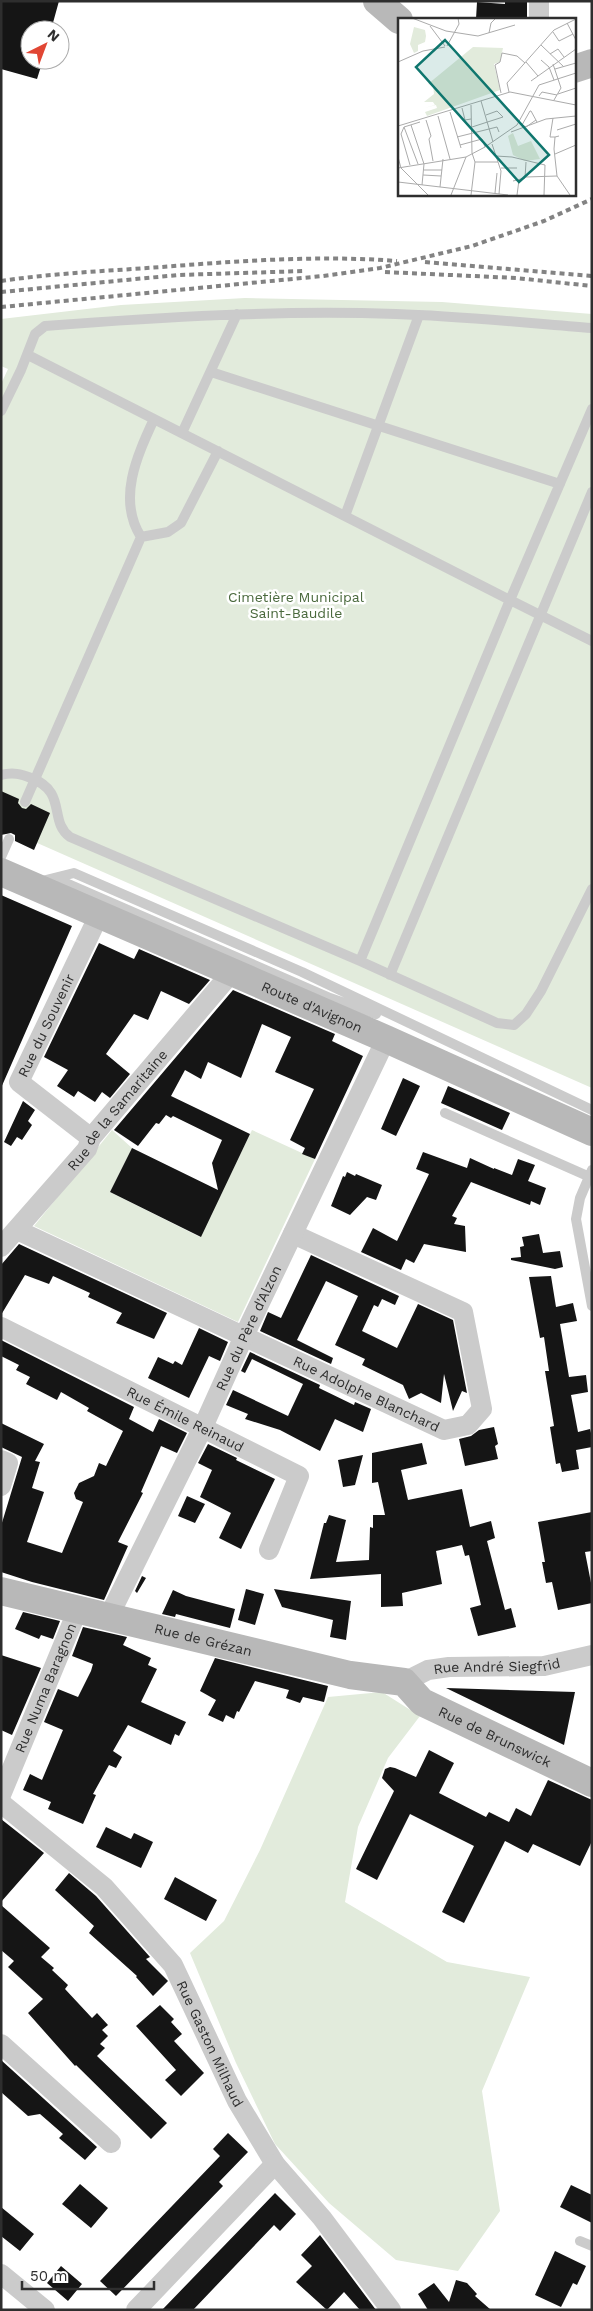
<svg xmlns="http://www.w3.org/2000/svg" width="593" height="2311" font-family="'Work Sans',sans-serif">
<rect width="100%" height="100%" fill="#fff"/>
<path fill="#e2ebdc" d="M245 298 442 302 592 314V1088L1 827V384L8 369 1 366V319L121 305Z
M112 1130 132 1148 110 1192 200 1237 252 1130 315 1159 238 1322 34 1226Z
M382 1692 420 1716 388 1758 358 1827 345 1902 447 1962 530 1977 482 2091 500 2211 458 2271 396 2260 329 2203 275 2144 236 2063 190 1953 224 1921 260 1850 328 1697Z"/>
<path fill="#151515" d="M1 1H59L51 30H30V60H43L37 79 1 69Z
M505 1H527V19H476L477 2 505 4Z
M1 791 19 799 18 803 22 808 26 809 31 804 50 813 34 850 15 841V835L11 833 1 835Z
M1 895 72 926 1 1088Z
M99 943 134 959 139 949 210 980 189 1004 161 991 148 1020 134 1014 106 1054 130 1074 110 1098 102 1092 95 1102 78 1091 74 1097 57 1086 68 1070 44 1057Z
M233 990 335 1034 332 1041 363 1056 315 1159 302 1154 305 1148 290 1140 314 1089 275 1072 291 1037 262 1024 241 1078 208 1062 201 1079 185 1070 171 1096 250 1134 201 1237 110 1192 132 1148 218 1190 212 1163 222 1140 173 1116 171 1118 166 1115 159 1124 156 1123 138 1146 114 1130Z
M403 1078 420 1086 396 1136 381 1129Z
M448 1086 510 1113 502 1130 441 1103Z
M23 1101 35 1110 28 1121 32 1125 22 1140 17 1137 11 1146 4 1142Z
M423 1152 467 1168 470 1158 494 1169V1168L512 1175 518 1159 535 1165 528 1181 546 1188 540 1205 531 1201 530 1205 471 1182 452 1216 457 1218 454 1224 465 1226 466 1252 424 1244 414 1263 406 1259 401 1270 361 1252 373 1228 397 1241 429 1174 416 1169Z
M347 1172 355 1176 356 1174 382 1185 376 1200 367 1197 350 1215 331 1206 343 1176 345 1177Z
M539 1234 543 1253 560 1251 563 1267 555 1269 511 1260V1258L521 1257 520 1247 524 1246 522 1237Z
M19 1244 167 1313 154 1339 116 1323 122 1313 88 1297 90 1293 53 1276 49 1284 25 1275 1 1315V1265Z
M311 1255 399 1296 395 1305 382 1299 378 1307 374 1305 362 1331 397 1348 418 1304 453 1320 467 1393 462 1391 453 1411 444 1374 441 1403 421 1393 409 1399 403 1385 362 1365 365 1359 335 1345 358 1296 326 1281 297 1340 333 1358 331 1364 260 1331 268 1312 281 1318Z
M551 1276 556 1307 573 1303 577 1321 560 1324 569 1377 586 1375 588 1392 571 1395 578 1432 590 1429 592 1437V1447L576 1450 579 1469 562 1472 560 1463 556 1464 550 1427 554 1426 545 1371H549L544 1337 540 1338 529 1277Z
M199 1328 228 1342 220 1361 209 1356 189 1398 148 1378 158 1357 173 1364 175 1361 182 1365Z
M1 1340 134 1407 129 1419 153 1432 159 1419 187 1433 177 1453 161 1446 141 1492 143 1493 118 1542 128 1546 104 1600 32 1582 1 1572V1526L22 1457 1 1447V1423L44 1444 35 1461 40 1462 32 1488 44 1492 27 1542 62 1553 83 1502 76 1499 74 1493 79 1483 94 1476 99 1463 106 1466 123 1431 87 1411 89 1408 61 1392 57 1400 26 1384 30 1377 16 1370 19 1365 1 1356Z
M250 1352 320 1385 319 1388 354 1405 355 1402 371 1409 363 1432 335 1419 320 1451 280 1430 245 1419 248 1414 226 1405 233 1390 288 1416 303 1384 252 1359 245 1373 241 1371Z
M494 1427 498 1444 495 1446 498 1459 465 1466 459 1439 471 1436 479 1430Z
M422 1443 427 1464 401 1470 408 1500 462 1489 470 1527 491 1521 495 1538 487 1541 505 1610 511 1608 516 1627 478 1636 470 1608 481 1605 469 1555 465 1556 462 1545 436 1551 442 1584 402 1593 403 1606 381 1607V1574L310 1579 324 1523H326L329 1515 346 1520 336 1562 369 1560 370 1527 373 1528V1515H385L378 1482 372 1483V1453Z
M208 1444 237 1458 236 1460 275 1479 241 1549 219 1538 231 1513 200 1497 212 1470 198 1463Z
M363 1455 355 1485 343 1487 338 1460Z
M187 1496 205 1504 195 1523 178 1516Z
M592 1512V1551L585 1552 592 1588V1603L558 1610 552 1582 546 1583 542 1562H545L538 1522Z
M142 1576 146 1578 137 1593 135 1591Z
M246 1589 264 1594 255 1625 238 1620Z
M274 1589 351 1601 346 1640 330 1637 333 1620 282 1607Z
M173 1590 186 1596 235 1609 230 1628 176 1614 175 1617 162 1614Z
M23 1612 60 1621 53 1639 41 1635 39 1639 15 1629Z
M83 1627 127 1637 123 1645 151 1658 148 1665 157 1669 141 1702 186 1722 179 1736 175 1734 171 1745 128 1725 113 1751 122 1757 116 1768 109 1765 93 1794 96 1795 83 1824 48 1809 51 1802 23 1790 30 1774 42 1780 63 1730 44 1722 58 1689 78 1697 91 1671 93 1664 72 1656Z
M1 1655 41 1668 12 1735 1 1730Z
M215 1658 328 1686 324 1702 303 1697 300 1703 286 1698 289 1690 255 1681 239 1712 237 1711 234 1719 226 1715 223 1722 208 1715 216 1700 200 1691Z
M446 1688 575 1692 564 1745Z
M429 1750 454 1763 439 1793 486 1817 489 1812 509 1822 516 1808 531 1816 548 1780 592 1800V1841L580 1866 533 1844 528 1853 505 1841 464 1923 442 1912 474 1846 410 1814 377 1880 356 1869 394 1791 382 1778 385 1769 390 1767 395 1768 416 1777Z
M1 1819 44 1853 1 1902Z
M106 1827 131 1839 134 1833 153 1842 141 1868 96 1847Z
M69 1873 96 1896 150 1957 146 1959 168 1981 153 1996 136 1977 137 1976 89 1933 94 1926 55 1890Z
M175 1877 217 1900 206 1921 164 1899Z
M1 1905 50 1948 41 1957 54 1968 52 1970 68 1985 65 1989 92 2018 97 2013 108 2025 102 2030 108 2036 100 2044 105 2048 97 2056 167 2123 151 2139 76 2065 75 2066 28 2013 43 1999 8 1967 14 1961 1 1950Z
M160 2005 174 2019 171 2022 182 2034 174 2041 204 2073 181 2096 165 2080 176 2070 136 2026Z
M1 2060 97 2147 85 2160 59 2138 63 2134 40 2114 28 2116 1 2092Z
M228 2133 248 2152 219 2182 223 2186 116 2296 100 2281 220 2156 213 2149Z
M80 2184 108 2208 91 2228 62 2204Z
M571 2185 592 2195V2223L560 2207Z
M275 2193 296 2214 280 2231 274 2225 193 2310H162Z
M1 2207 34 2234 20 2251 1 2236Z
M320 2235 376 2310H360L344 2292 327 2310 296 2282 312 2266 301 2255Z
M555 2251 586 2266 577 2285 573 2283 561 2307 535 2295Z
M61 2266 82 2284 68 2301 47 2283Z
M456 2280 467 2283 477 2294 475 2296 491 2310H428L418 2294 434 2283 449 2302Z"/>
<g fill="none" stroke-linecap="round" stroke-linejoin="round">
<path stroke="#cbcbcb" stroke-width="10" d="M28 355 510 600 592 409
M211 372 560 484
M1 411 21 370 35 334 45 326C162 317 279 310 396 314 461 316 527 323 592 328
M182 433 237 314
M345 516 419 315
M141 537C117 499 137 456 154 419
M1 775C13 772 21 774 31 778 68 792 48 821 70 837L360 961 497 1023 514 1025 526 1014 541 991 592 889
M25 802 141 537 168 532 181 523 218 451
M1 857 9 839
M38 882 74 873 302 972 592 1110
M50 883H66L330 998 376 1014
M360 961 510 600 592 641
M390 975 592 492
M445 1113 592 1178
M592 1170 580 1198 576 1219 592 1306
M580 2241 592 2246"/>
<g stroke="#cbcbcb" stroke-width="20">
<path d="M539 19V1"/>
<path id="s1" d="M91 1138 19 1082 100 913"/>
<path id="s2" d="M17 1230 444 1430 468 1425 482 1409 463 1312 293 1234"/>
<path id="s3" d="M1 1247 87 1149 91 1138 232 972"/>
<path id="s4" d="M1 1327 299 1476 269 1550"/>
<path d="M1 1460 8 1463 1 1486"/>
<path id="s5" d="M109 1616 203 1427 244 1336 386 1039"/>
<path id="s6" d="M404 1682 428 1670 449 1667 544 1666 592 1655"/>
<path id="s7" d="M1 1795 78 1609"/>
<path id="s8" d="M1 1803 104 1887 173 1965 237 2101 275 2164 322 2218 391 2310"/>
<path d="M1 2044 111 2143"/>
<path d="M1 2274 45 2310"/>
<path d="M136 2310 275 2164"/>
</g>
<g stroke="#b8b8b8" stroke-width="28">
<path d="M377 1 399 20"/>
<path d="M574 69 592 63"/>
<path id="s9" d="M1 872 386 1039 592 1132"/>
<path id="s10" d="M1 1591 350 1675 404 1682 422 1702 592 1783"/>
</g>
<path stroke="#838383" stroke-width="4" stroke-dasharray="5 4" stroke-linecap="butt" d="M425 262 592 276
M385 272 516 278 592 286
M1 281C54 273 108 271 161 267 239 261 319 255 397 261
M1 292 178 275 305 271
M1 307 323 276 380 268 472 246 544 221 592 199"/>
</g>
<g text-anchor="middle" stroke-width="5" stroke-linejoin="round" paint-order="stroke">
<g font-size="14" fill="#4a693d" stroke="#fff">
<text x="296" y="602">Cimetière Municipal<tspan x="296" dy="16">Saint-Baudile</tspan></text>
</g>
<g font-size="14" fill="#2e2e2e" stroke="#fff">
<text dy="5" stroke="none"><textPath href="#s9" startOffset="339">Route d'Avignon</textPath></text>
<text dy="5" stroke="none"><textPath href="#s1" startOffset="154">Rue du Souvenir</textPath></text>
<text dy="5" stroke="none"><textPath href="#s3" startOffset="180">Rue de la Samaritaine</textPath></text>
<text dy="5" stroke="none"><textPath href="#s5" startOffset="320">Rue du Père d'Alzon</textPath></text>
<text dy="5" stroke="none"><textPath href="#s2" startOffset="386">Rue Adolphe Blanchard</textPath></text>
<text dy="5" stroke="none"><textPath href="#s4" startOffset="206">Rue Émile Reinaud</textPath></text>
<text dy="5" stroke="none"><textPath href="#s10" startOffset="208">Rue de Grézan</textPath></text>
<text dy="5" stroke="none"><textPath href="#s6" startOffset="96">Rue André Siegfrid</textPath></text>
<text dy="5" stroke="none"><textPath href="#s7" startOffset="116">Rue Numa Baragnon</textPath></text>
<text dy="5" stroke="none"><textPath href="#s10" startOffset="521">Rue de Brunswick</textPath></text>
<text dy="5" stroke="none"><textPath href="#s8" startOffset="324">Rue Gaston Milhaud</textPath></text>
</g>
</g>
<g transform="translate(398 18)">
<rect width="178" height="178" fill="#fff"/>
<path d="M16 9 27 12 28 18 27 24 20 27V33L16 35 12 26ZM75 29 105 30 102 44 96 46 102 72 29 98 27 94 39 90 38 87 26 90 37 87 35 84H26L36 76 35 67 30 66ZM115 115 120 128 133 123 142 141 127 143 115 137 110 118Z" fill="#e2ebdc"/>
<path fill="none" stroke="#ababab" stroke-width="1" d="M14 0 48 13 80 18 117 7M169 5 178 22M32 8 47 28M155 14 161 23 175 16M91 15 93 5 98 0M143 27 166 49M49 28 61 6 60 0M152 36 160 31 166 39M143 42 151 49 156 62M0 44 25 33 47 29M128 44 140 58M155 46 163 70 156 82M157 51 178 45M133 63 178 31M111 74 109 65 156 12 178 1M103 75 97 47 102 44 104 35 119 38 127 45M160 76 178 70M141 78 144 74 159 77M83 83 95 124M73 87 74 135 77 144 73 177M64 90 67 102 73 101M52 94 63 130M40 98 52 141M155 100 152 119H157M28 102 33 118 31 121 35 143M138 102 128 109 124 107 132 93H133L139 104M13 107 26 146 24 167M0 108 112 74 178 87M6 109 3 116 12 147M6 109 20 146M6 109 22 104M74 109 105 99 99 93 88 97M159 112 178 106M113 114 148 101 178 98M161 118 157 119 156 131 159 158 172 177M59 119 99 109 101 114M94 126 103 153 101 176M62 127 84 121 87 129M157 136 178 127M98 138 114 139 147 147 146 177M0 139 3 150 30 177M77 144H100M0 150 68 139 87 129 119 107 141 67 178 55M103 150H119M26 152H44M25 157 43 158M128 159 159 158M115 163 127 160 128 144M0 164 110 177M42 169 45 141M97 175 99 155M53 177 68 139M119 177 121 162"/>
<path fill="#0f766e" fill-opacity="0.15" stroke="#0f766e" stroke-width="2.5" d="M47 22 151 137 121 164 18 49Z"/>
<rect width="178" height="178" fill="none" stroke="#2e2e2e" stroke-width="2.5"/>
</g>
<rect width="593" height="2311" fill="none" stroke="#2e2e2e" stroke-width="5"/>
<g transform="translate(45 45) rotate(42)"><circle r="24" fill="#ffffff" stroke="#ababab"/>
<path d="M0-4L9 19L0 12L-9 19Z" fill="#e14634"/>
<text y="-8" font-size="14" font-weight="bold" text-anchor="middle" fill="#2e2e2e">N</text>
</g>
<path d="M22 2281v8h132v-8" fill="none" stroke="#2e2e2e" stroke-width="2.5"/>
<text x="30" y="2281" font-size="15" fill="#2e2e2e" stroke="#ffffff" stroke-width="4" paint-order="stroke">50 m</text>
</svg>
